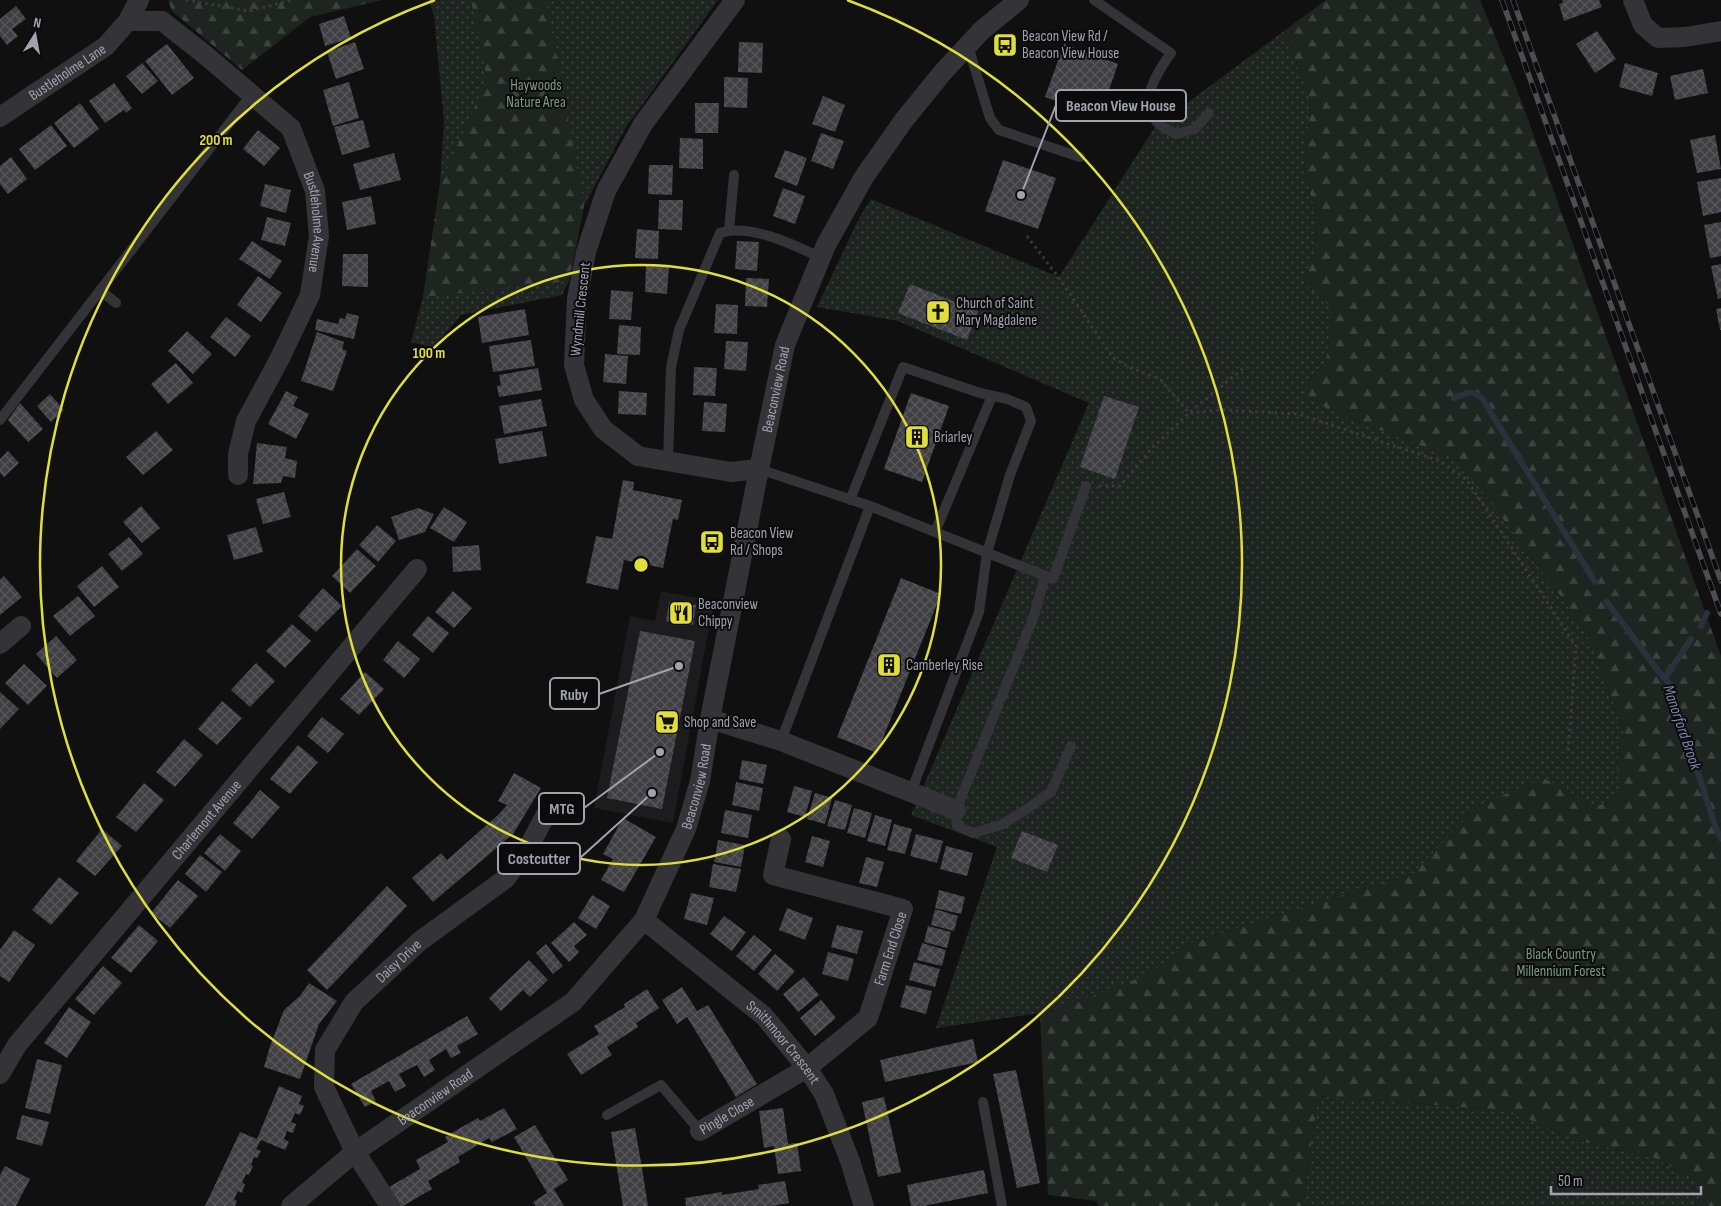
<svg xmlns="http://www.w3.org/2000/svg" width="1721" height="1206" font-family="'Sofia Sans Condensed',sans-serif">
<defs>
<pattern id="green-dots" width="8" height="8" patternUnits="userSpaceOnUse" patternTransform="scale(1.25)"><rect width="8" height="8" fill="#1e2521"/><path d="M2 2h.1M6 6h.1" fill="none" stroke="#3c423f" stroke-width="1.8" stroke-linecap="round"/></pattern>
<pattern id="forest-firs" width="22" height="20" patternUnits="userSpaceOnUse" patternTransform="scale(1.25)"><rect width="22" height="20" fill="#1e2521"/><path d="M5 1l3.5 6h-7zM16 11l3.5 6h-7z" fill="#3c423f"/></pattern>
<pattern id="building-cross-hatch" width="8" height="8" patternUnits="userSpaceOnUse" patternTransform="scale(1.25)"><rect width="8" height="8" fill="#3f3f44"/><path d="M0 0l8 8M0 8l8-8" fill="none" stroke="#58585c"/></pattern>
</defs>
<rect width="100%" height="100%" fill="#101011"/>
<path fill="#1c1c1e" d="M661 591 714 601 673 823 594 808 630 616 655 621Z"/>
<path fill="url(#green-dots)" d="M429 0H718L626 127 584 206 569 281 562 295 461 315 433 348 411 342 423 297 440 184 444 121 434 16Z
M1284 31 1311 101 1304 170 1317 218 1316 249 1304 284 1333 309 1326 362 1307 381 1348 418 1459 460 1565 602 1596 650 1602 674 1624 731 1617 762 1621 795 1592 809 1565 788 1478 806 1414 873 1187 944 1152 973 1093 996 1040 1013 936 1028 997 847 911 815 1089 403 898 321 817 307 859 218 871 199 1059 277 1155 127Z
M1318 1096 1510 1111 1576 1140 1654 1158 1700 1182 1703 1206H1303Z"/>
<path fill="url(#forest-firs)" d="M168 0H382L310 17 242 70 172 11Z
M471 0H546L584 206 569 281 423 297 440 184 487 79Z
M1326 0H1480L1521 100 1721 656V1206H1703L1700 1182 1654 1158 1576 1140 1510 1111 1318 1096 1303 1206H1098L1097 1201 1048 1195 1040 1013 1093 996 1151 973 1187 944 1414 873 1478 806 1543 778 1565 788 1592 809 1620 795 1617 762 1624 731 1602 674 1596 650 1565 602 1459 460 1348 418 1307 399V381L1326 362 1333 309 1304 284 1316 249 1317 218 1304 170 1311 101 1284 31Z"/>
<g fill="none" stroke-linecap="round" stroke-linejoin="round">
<path stroke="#2c303a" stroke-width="6" d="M1454 398C1466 393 1471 389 1482 398L1595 582
M1607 602 1659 672 1670 684 1715 826 1721 839
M1701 626 1707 613
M1665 678 1691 639"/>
</g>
<path fill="url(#building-cross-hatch)" d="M1562 0H1599L1602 7 1564 21 1559 4 1563 3Z
M16 6 26 19 12 29 18 36 7 45 0 36V19Z
M344 16 351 38 325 46 319 24Z
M1597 31 1616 59 1595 73 1576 44Z
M355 42 364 69 336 79 327 52Z
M739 42 763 43 762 73 738 72Z
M167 44 194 78 172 95 145 61Z
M1064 44 1118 64 1100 116 1045 97Z
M142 63 158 81 142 94 126 76Z
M1625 63 1658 73 1652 96 1619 87Z
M1703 69 1708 93 1675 100 1670 76Z
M724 77 748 78 747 108 724 107Z
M349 82 359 118 333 126 323 90Z
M114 83 132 108 126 113 124 110 105 123 89 101Z
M823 96 845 105 835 132 812 124Z
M80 103 99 129 74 148 54 123Z
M695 103H719L718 133H695Z
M363 120 370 147 342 155 334 127Z
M51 125 67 146 35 170 19 149Z
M258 130 280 148 264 166 243 149Z
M821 133 844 141 833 169 811 161Z
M1715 135 1721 169 1697 173 1690 140Z
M680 138 703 139V169L679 168Z
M785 150 807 158 797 186 774 177Z
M394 153 401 180 360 190 353 164Z
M11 157 27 179 8 194 0 184V166Z
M1003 160 1056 178 1038 229 985 211Z
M649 165H673L672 195 648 194Z
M1721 178V212L1703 216 1697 182Z
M265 184 291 190 286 213 260 206Z
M783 188 805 196 795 224 773 216Z
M371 196 376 224 347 230 342 202Z
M659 200H683L682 230 658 229Z
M267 217 291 223 285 246 261 240Z
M1721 222V256L1710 258 1704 225Z
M637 229 659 231 658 259 635 258Z
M252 241 282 261 270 279 239 259Z
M737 241 759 242 757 271 735 269Z
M343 254H368V287L342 286Z
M646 264 669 265 667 294 645 292Z
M1721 264V298L1718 299 1711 266Z
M258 276 282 293 261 322 237 305Z
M746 278 769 279 767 307 745 306Z
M910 284 978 311 967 340 898 313Z
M611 290 633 292 631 320 609 319Z
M716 304 738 305 737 334 714 333Z
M1721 308V330H1720L1716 309Z
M525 309 529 335 482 343 478 317Z
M347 313 359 316 354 339 315 330 317 319 338 324 340 318 345 319Z
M226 317 251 336 235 357 210 337Z
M619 325 641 327 640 355 617 354Z
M187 331 212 354 193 374 168 351Z
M317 332 344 342 342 349 347 351 333 391 301 381Z
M531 340 535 366 493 372 489 346Z
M726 341 748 342 746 371 724 369Z
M605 354 628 356 626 384 603 382Z
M176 363 193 383 168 404 151 384Z
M694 367 717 368 715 396 693 395Z
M538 368 542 390 499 397 497 386 501 385 499 375Z
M286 391 298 397 293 406 309 414 296 439 268 424Z
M619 391 647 393 646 415 618 414Z
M911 393 949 406 922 482 884 469Z
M50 394 64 410 51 422 37 406Z
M1104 396 1139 407 1115 479 1080 467Z
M541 399 547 426 504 434 499 406Z
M704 402 727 404 725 432 702 431Z
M20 403 43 429 28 442 8 420Z
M156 431 173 450 143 475 126 457Z
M542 431 547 456 499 464 495 439Z
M257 443 287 447 285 458 297 461 295 478 283 476 281 483 253 484Z
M8 451 19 463 4 477 0 473V459Z
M623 480 634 482 633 490 682 500 678 520 673 519 663 568 624 560 618 590 586 583 596 536 612 539Z
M284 492 291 517 263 524 256 499Z
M141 506 160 528 142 543 123 522Z
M444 507 467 522 454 542 430 528Z
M418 508 434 514 425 532 399 540 391 517Z
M377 525 396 541 378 562 359 545Z
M256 527 263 552 234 560 227 535Z
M129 537 143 554 122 571 108 554Z
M479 545 481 570 453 572 452 547Z
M357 549 376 566 350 593 332 576Z
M102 566 119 587 94 607 77 586Z
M4 576 22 597 0 615V580Z
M901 578 941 594 877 753 837 737Z
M323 588 342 606 316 632 298 616Z
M453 591 472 608 454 628 435 612Z
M78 596 95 616 70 636 53 616Z
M669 602 696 605 693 625 666 621Z
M428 616 449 633 433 653 412 635Z
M292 624 311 641 285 668 266 651Z
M640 631 695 641 662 809 607 798Z
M56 636 77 660 57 678 36 654Z
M398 641 420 659 404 678 383 660Z
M256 663 275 681 250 707 231 690Z
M24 664 47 686 28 705 5 683Z
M365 672 384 689 359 715 340 699Z
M0 692 19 709 0 729Z
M222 701 242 718 217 745 198 729Z
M322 717 344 734 328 753 307 736Z
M184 739 203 755 175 787 156 772Z
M298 745 318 762 290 794 270 779Z
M742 760 767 765 763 784 739 779Z
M514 773 541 788 513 834 433 902 412 878 441 853 447 860 497 816 507 805 498 801Z
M736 782 763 788 759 811 732 805Z
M144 783 164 800 136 832 116 817Z
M794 786 812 791 805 817 787 812Z
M260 790 280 807 252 839 233 823Z
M815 793 832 798 825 824 807 819Z
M835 800 852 805 845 830 827 826Z
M854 808 872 813 865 838 847 833Z
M725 810 752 815 748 838 721 833Z
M875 815 892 820 885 846 867 841Z
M623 818 656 837 624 892 601 880 613 859 603 854Z
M894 824 912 829 905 854 887 850Z
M102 829 122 846 95 876 76 861Z
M1022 831 1058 845 1047 872 1011 858Z
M220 834 241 851 225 871 204 853Z
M916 834 943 841 937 863 910 856Z
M812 836 830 841 823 867 805 862Z
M718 840 745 845 741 867 714 862Z
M946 846 973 853 967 876 940 869Z
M200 855 222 872 206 892 185 874Z
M866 857 884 862 877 887 859 883Z
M713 864 741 869 736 892 709 887Z
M59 877 79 893 51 925 32 910Z
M178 880 198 896 170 928 151 913Z
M387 886 407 906 327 990 307 970Z
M939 890 965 897 961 914 935 908Z
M691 893 714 898 707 925 684 919Z
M592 895 610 906 596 929 578 918Z
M787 908 813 918 805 940 779 930Z
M935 909 958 916 954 931 931 925Z
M724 916 746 932 732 951 710 934Z
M574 922 587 935 574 946 579 952 569 962 551 943Z
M139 925 158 941 131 973 111 958Z
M837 925 863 931 857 954 831 947Z
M928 926 951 932 947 948 924 942Z
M14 930 35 945 9 982 0 976V950Z
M754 935 772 950 754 971 736 956Z
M922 943 946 950 942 966 917 960Z
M546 944 563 966 553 974 536 953Z
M828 952 854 959 848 981 822 974Z
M775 954 795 971 777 991 758 974Z
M529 960 548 980 530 997 523 990 501 1011 489 998Z
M914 962 940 969 935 987 909 980Z
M103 966 122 983 94 1015 75 999Z
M804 977 819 995 798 1012 783 994Z
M309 983 337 1001 319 1024 300 1079 264 1067 270 1046 284 1010 300 996Z
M906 985 932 991 926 1014 900 1007Z
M682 987 697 1011 708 1005 757 1084 736 1097 687 1017 677 1024 662 1000Z
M647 989 659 1008 636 1023 638 1027 607 1047 612 1055 581 1075 567 1054 599 1034 594 1026 625 1007 624 1004Z
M821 1000 836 1018 815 1036 800 1018Z
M69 1007 91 1022 67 1058 44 1043Z
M467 1016 478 1034 457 1046 461 1053 451 1058 446 1049 429 1060 435 1070 424 1077 417 1065 399 1074 406 1086 395 1092 389 1081 371 1091 376 1101 365 1107 351 1084Z
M973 1039 978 1062 885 1082 880 1060Z
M37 1059 62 1065 50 1114 25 1108Z
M1016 1070 1040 1183 1017 1188 993 1074Z
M279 1086 302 1096 299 1104 304 1106 300 1115 295 1113 291 1122 296 1124 293 1133 287 1131 284 1139 289 1142 285 1150 261 1140 256 1149 261 1151 257 1158 254 1157 251 1165 253 1166 249 1175 246 1174 242 1183 245 1184 242 1193 238 1191 234 1199 237 1201 235 1206H205L240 1132 257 1139Z
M884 1097 901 1172 878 1177 862 1102Z
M504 1108 517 1129 492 1142 489 1138 458 1157 460 1162 428 1181 432 1189 403 1206H400L389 1187 420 1169 416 1160 448 1142 445 1137 462 1127 478 1118 480 1121Z
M783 1108 788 1144 797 1143 801 1171 778 1174 774 1146 764 1148 759 1111Z
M22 1115 49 1122 42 1146 16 1139Z
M535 1125 568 1180 554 1189 564 1206H536L533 1202 547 1193 514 1137Z
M635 1128 641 1162 648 1206H623L611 1132Z
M5 1166 30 1179 16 1206H0V1175Z
M984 1170 988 1193 924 1206H911L907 1185Z
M785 1181 789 1203 772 1206H686L685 1198 722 1192V1195L759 1189 758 1185Z"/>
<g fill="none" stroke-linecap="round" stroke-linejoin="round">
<path stroke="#39393e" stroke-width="3" stroke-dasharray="2.5 4" stroke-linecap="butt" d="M186 0 249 11 259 0
M250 11 292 0
M1027 236 1062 282 1113 358 1131 368 1160 379 1189 413 1223 410 1298 414 1440 461 1467 480 1576 646 1568 754
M1099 486H1120L1153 447 1189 413 1246 366"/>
<path stroke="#343337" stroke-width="10" d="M1094 0 1171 53C1158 71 1138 101 1156 121 1160 127 1170 130 1176 134L1195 129 1209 113
M968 46 990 118 999 130 1080 157
M729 230 734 175
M100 290 116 303
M0 420 251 95
M668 461 671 367 679 330 720 233C749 223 795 245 821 258
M759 469 870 506 1053 579 1086 486
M850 500 903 367 980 393 1007 399 1026 407 1031 421 1010 475 987 553 979 612 911 792
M935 532 992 396
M1045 576 1034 616 956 810 957 826 973 833 1001 825 1027 809 1051 792 1071 746
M781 741 870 506
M983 1102 1002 1206
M607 1115 661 1085 700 1131"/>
<g stroke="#343337" stroke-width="20">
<path d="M735 0 643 124 606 191 586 252 577 299 574 365 584 400 603 429 638 456 731 472 759 469"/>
<path d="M1633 0 1643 25 1658 38 1685 37 1721 31"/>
<path id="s1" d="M128 21H162L204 54 291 128 315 191 319 236 310 295 279 360 246 421 238 454V475"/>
<path id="s2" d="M0 117 106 46 128 21 139 0"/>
<path d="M0 644 21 626"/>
<path d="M710 719 781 741 956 810"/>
<path id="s3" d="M644 920 764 1016 807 1068 824 1094 850 1161 864 1206"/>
<path id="s4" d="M0 1074 17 1045 417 569"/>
<path id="s5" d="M700 1131 807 1068 868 1018 903 909 773 875 781 839"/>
<path id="s6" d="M291 1206 355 1152 573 1002 644 920 686 829 700 781 710 719 759 469 785 345 826 245 864 177 904 120 943 72 982 30 1019 0"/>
<path id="s7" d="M390 1206 355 1152 324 1087 325 1050 354 1002 420 941 505 879 526 852 552 803"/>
</g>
<defs>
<path id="rail" d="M1502 0 1721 614
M1513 0 1721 581"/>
</defs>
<use href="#rail" stroke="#4c4c52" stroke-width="5.5"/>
<use href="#rail" stroke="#0b0b0c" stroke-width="4" stroke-dasharray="11" stroke-linecap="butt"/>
</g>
<g fill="none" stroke="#e0de38" stroke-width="2.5">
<circle cx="641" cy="565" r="300"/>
<path d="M847 0A601 601 0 1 1 435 0"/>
</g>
<defs>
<symbol id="bus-square" viewBox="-11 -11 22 22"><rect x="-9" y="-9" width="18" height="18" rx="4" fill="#e0de38" stroke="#0b0b0c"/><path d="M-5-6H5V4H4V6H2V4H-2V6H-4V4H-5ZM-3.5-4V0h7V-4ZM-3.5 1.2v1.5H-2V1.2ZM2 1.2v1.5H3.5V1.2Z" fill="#111"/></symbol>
<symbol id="church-square" viewBox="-11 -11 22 22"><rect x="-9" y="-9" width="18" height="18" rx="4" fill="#e0de38" stroke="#0b0b0c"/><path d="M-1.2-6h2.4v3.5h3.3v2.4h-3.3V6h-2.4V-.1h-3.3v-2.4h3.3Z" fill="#111"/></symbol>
<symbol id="building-square" viewBox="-11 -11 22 22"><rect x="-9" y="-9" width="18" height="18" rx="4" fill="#e0de38" stroke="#0b0b0c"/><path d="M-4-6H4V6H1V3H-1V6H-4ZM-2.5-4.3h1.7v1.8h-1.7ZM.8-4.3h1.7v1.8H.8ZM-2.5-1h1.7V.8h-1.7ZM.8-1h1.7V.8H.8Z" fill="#111"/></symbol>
<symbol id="restaurant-square" viewBox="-11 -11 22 22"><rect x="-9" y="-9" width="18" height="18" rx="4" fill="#e0de38" stroke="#0b0b0c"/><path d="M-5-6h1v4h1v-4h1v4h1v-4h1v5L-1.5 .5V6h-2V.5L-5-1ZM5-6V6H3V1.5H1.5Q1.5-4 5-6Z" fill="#111"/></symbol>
<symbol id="supermarket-square" viewBox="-11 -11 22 22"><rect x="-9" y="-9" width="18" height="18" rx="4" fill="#e0de38" stroke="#0b0b0c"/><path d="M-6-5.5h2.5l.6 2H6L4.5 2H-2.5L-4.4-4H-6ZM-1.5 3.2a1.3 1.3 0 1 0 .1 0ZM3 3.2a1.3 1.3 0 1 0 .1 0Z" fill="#111"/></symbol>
</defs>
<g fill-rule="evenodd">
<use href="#bus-square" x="991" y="31" width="28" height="28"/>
<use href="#church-square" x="924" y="298" width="28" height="28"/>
<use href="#building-square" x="903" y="423" width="28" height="28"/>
<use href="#bus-square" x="698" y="528" width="28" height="28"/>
<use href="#restaurant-square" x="667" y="599" width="28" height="28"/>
<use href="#building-square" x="875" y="651" width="28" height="28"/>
<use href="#supermarket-square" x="653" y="708" width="28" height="28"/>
</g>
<g text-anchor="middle" stroke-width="4" stroke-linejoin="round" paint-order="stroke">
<g font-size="15" fill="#a2a2b0" stroke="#0b0b0c" text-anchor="start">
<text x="1022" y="41">Beacon View Rd /<tspan x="1022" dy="17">Beacon View House</tspan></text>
<text x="956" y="308">Church of Saint<tspan x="956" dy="17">Mary Magdalene</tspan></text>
<text x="934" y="442">Briarley</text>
<text x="730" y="538">Beacon View<tspan x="730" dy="17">Rd / Shops</tspan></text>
<text x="698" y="609">Beaconview<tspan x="698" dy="17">Chippy</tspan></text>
<text x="906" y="670">Camberley Rise</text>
<text x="684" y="727">Shop and Save</text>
</g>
<g font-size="15" fill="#a2a2b0" stroke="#0b0b0c">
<text dy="5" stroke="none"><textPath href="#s2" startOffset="81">Bustleholme Lane</textPath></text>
<text dy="5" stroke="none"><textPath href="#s1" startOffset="300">Bustleholme Avenue</textPath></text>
<text transform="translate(580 309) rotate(-84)" y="5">Wyndmill Crescent</text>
<text dy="5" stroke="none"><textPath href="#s6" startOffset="1006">Beaconview Road</textPath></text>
<text dy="5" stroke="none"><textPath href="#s6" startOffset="601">Beaconview Road</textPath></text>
<text dy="5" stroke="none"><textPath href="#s4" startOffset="328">Charlemont Avenue</textPath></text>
<text dy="5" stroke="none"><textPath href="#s5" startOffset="276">Farm End Close</textPath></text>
<text dy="5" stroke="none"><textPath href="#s7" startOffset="290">Daisy Drive</textPath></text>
<text dy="5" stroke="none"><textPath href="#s3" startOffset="186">Smithmoor Crescent</textPath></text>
<text dy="5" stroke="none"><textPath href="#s6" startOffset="181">Beaconview Road</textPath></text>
<text dy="5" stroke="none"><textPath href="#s5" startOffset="31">Pingle Close</textPath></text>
</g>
<g font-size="15" fill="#7a9a87" stroke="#0b0b0c">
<text x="536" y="90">Haywoods<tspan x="536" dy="17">Nature Area</tspan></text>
<text x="1561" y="959">Black Country<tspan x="1561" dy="17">Millennium Forest</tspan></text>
</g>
<g font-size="16" font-style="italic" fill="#7b85a9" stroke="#0b0b0c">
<text transform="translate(1683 727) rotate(71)" y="6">Manorford Brook</text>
</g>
</g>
<circle cx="641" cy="565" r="8" fill="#e0de38" stroke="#0b0b0c" stroke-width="2.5"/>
<g font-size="15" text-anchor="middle" font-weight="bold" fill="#e0de38" stroke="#0b0b0c" stroke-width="4" stroke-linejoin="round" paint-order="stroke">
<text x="216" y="145">200 m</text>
<text x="429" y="358">100 m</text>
</g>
<path fill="none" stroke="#a2a2b0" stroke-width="2" d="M1021 195L1056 105M679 666L599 694M660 752L584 808M652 793L580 858"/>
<g fill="#a2a2b0" stroke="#0b0b0c" stroke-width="2">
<circle cx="1021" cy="195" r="5"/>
<circle cx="679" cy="666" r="5"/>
<circle cx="660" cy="752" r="5"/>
<circle cx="652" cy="793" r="5"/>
</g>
<g fill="#0b0b0c" stroke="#a2a2b0" stroke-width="2">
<rect x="1056" y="90" width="130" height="31" rx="5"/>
<rect x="550" y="678" width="49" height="31" rx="5"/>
<rect x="539" y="793" width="45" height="31" rx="5"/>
<rect x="498" y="843" width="82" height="31" rx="5"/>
</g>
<g font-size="16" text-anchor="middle" font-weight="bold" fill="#a2a2b0">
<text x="1121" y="111">Beacon View House</text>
<text x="574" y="700">Ruby</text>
<text x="562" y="814">MTG</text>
<text x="539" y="864">Costcutter</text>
</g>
<g transform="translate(35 35) rotate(11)" stroke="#0b0b0c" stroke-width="4" paint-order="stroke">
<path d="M0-4L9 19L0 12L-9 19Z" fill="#a2a2b0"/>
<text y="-8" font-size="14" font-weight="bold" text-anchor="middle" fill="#a2a2b0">N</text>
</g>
<path d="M1551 1186v8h150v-8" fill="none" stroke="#a2a2b0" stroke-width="2.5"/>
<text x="1558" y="1186" font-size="15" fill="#a2a2b0" stroke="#0b0b0c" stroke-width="4" paint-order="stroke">50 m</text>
</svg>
